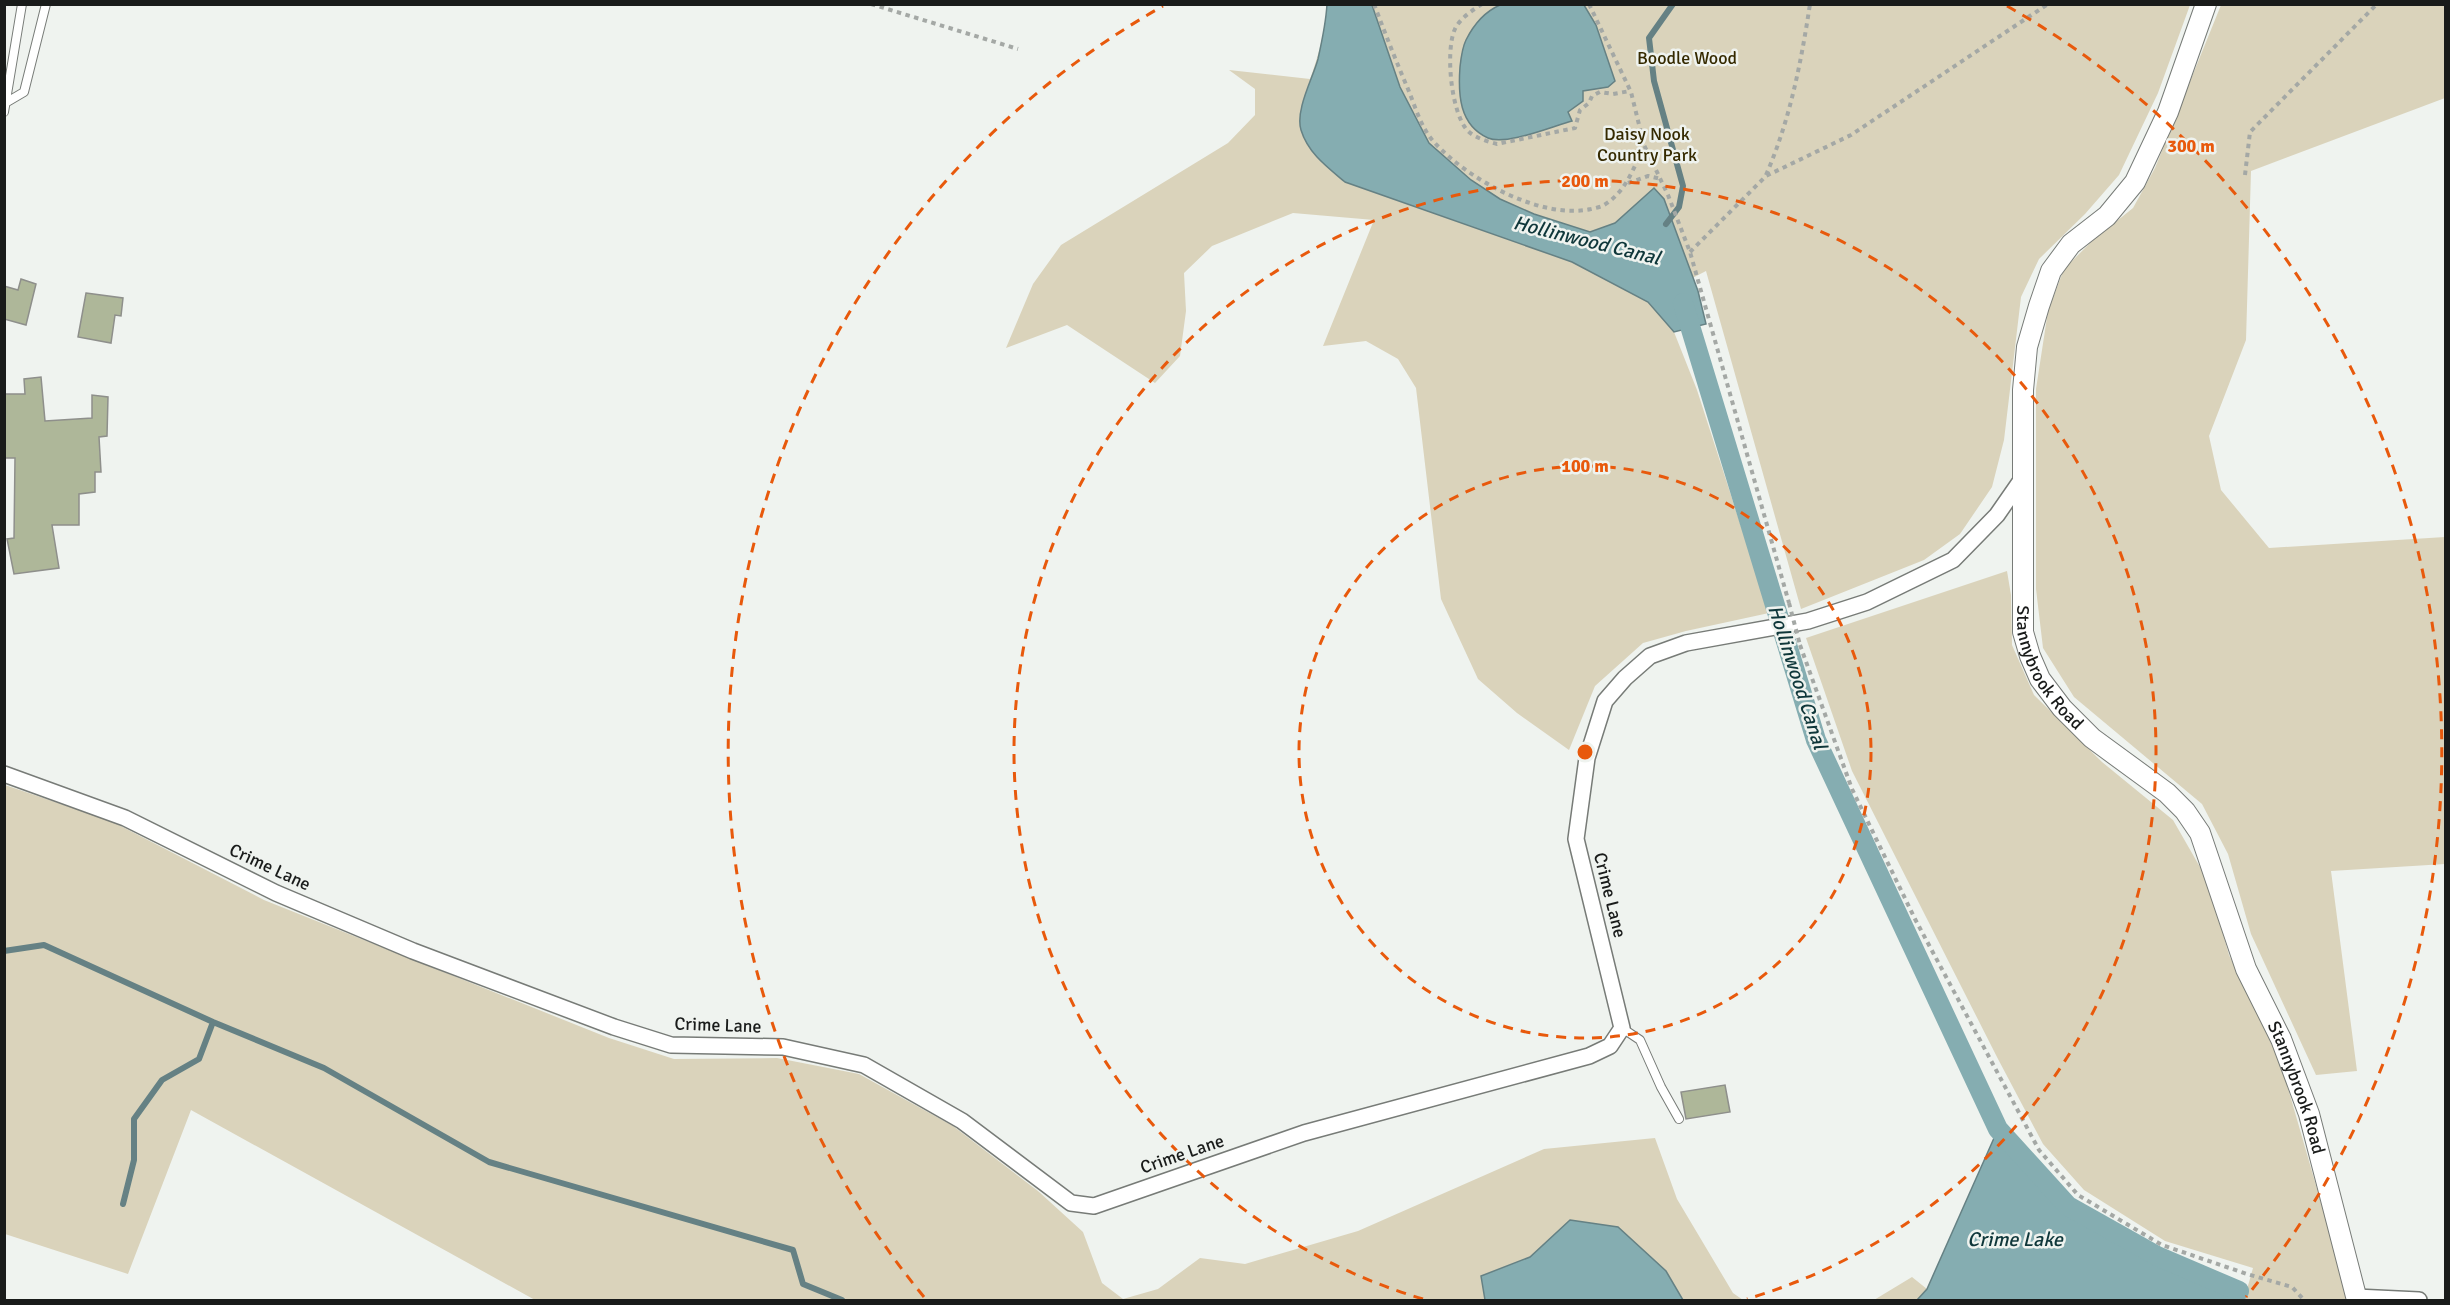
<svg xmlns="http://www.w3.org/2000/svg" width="2450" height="1305" font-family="Signika,sans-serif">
<rect width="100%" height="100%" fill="#eff3ef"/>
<path fill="#dad3bb" d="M1327 5H2190L2158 93 2119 175 2085 214 2039 259 2021 297 2004 440 1992 487 1960 534 1924 560 1801 609 1706 271 1648 301 1674 332 1697 390 1769 613 1686 631 1643 643 1595 686 1569 750 1517 713 1478 679 1441 599 1416 388 1398 359 1366 341 1323 346 1374 220 1293 213 1212 246 1184 273 1186 311 1180 356 1155 383 1067 325 1006 348 1033 284 1061 245 1228 143 1255 115V89L1229 70 1310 79C1319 55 1325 30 1327 5Z
M2221 5H2445V98L2251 171 2246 340 2209 436 2221 490 2269 548 2445 537V864L2331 871 2357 1071 2316 1075 2251 934 2228 854 2202 804 2074 697 2043 648 2036 589V389L2048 311 2064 269 2092 241 2133 208 2155 168Z
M2007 571 2011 595 2012 645 2034 695 2102 762 2173 820 2208 881 2229 955 2281 1064 2349 1300H2244L2253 1268 2165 1241 2084 1190 2043 1144 1998 1059 1852 771 1806 638Z
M5 785 111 821 264 900 609 1038 674 1059 777 1058 859 1074 953 1126 1038 1191 1083 1232 1102 1283 1123 1299 1158 1289 1200 1258 1245 1264 1358 1231 1544 1149 1655 1138 1677 1199 1733 1293 1743 1300H1683L1666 1271 1571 1220 1530 1257 1481 1276 1485 1300H535L191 1110 128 1274 5 1234Z
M1912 1277 1927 1289 1917 1300H1874Z"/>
<path fill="#85adb1" stroke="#658184" stroke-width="1.5" d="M1327 4 1372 5 1400 87 1429 143 1471 180 1500 199 1534 214 1590 232 1615 223 1654 188 1664 199 1698 291 1706 324 1674 332 1648 302 1572 262 1345 182C1327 167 1308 153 1301 130 1295 110 1313 78 1318 59 1322 41 1326 23 1327 4Z
M1500 5H1584L1596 25 1615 81 1608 87 1583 91V101L1568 112 1572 121C1553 126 1506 146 1488 138 1459 125 1458 94 1460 67 1461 58 1462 48 1466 40 1474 24 1484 12 1500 5Z
M1998 1129 2068 1206 2157 1256 2239 1291 2243 1300H1917L1927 1289Z
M1570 1220 1618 1227 1666 1271 1683 1300H1485L1481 1276 1530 1257Z"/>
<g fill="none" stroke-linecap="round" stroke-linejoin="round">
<path stroke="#658184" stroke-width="6" d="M1666 224 1679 207 1683 186 1654 81 1649 38 1673 4
M4 951 44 945 213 1022 324 1068 489 1162 793 1250 803 1284 842 1300
M123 1204 134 1160V1119L162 1080 199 1059 213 1022"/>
<path stroke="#85adb1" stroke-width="20" d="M1683 303 1816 740 1998 1129 2068 1206 2157 1256 2239 1291"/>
</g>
<path fill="#aeb799" stroke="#8e8f8b" stroke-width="1.5" d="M21 279 36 284 26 325 4 319V286L18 290Z
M86 293 123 298 121 316 115 315 111 343 78 337Z
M41 377 45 421 92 418V395L108 397 107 436 99 437 101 472H95V492L79 494V525H52L59 568 14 574 7 539 14 538 15 458H4V394H25L24 379Z
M1725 1085 1730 1112 1686 1119 1681 1092Z"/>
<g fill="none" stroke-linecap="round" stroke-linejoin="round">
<defs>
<path id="service" d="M7 102 24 92 46 4
M4 112 22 4
M1622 1028 1640 1040 1661 1087 1679 1119"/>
<path id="minor" d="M4 774 125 818 276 893 413 951 614 1027 671 1045 783 1047 864 1065 962 1121 1071 1203 1094 1206 1304 1133 1589 1056 1610 1046 1622 1028 1576 839 1587 758 1605 701 1625 678 1650 656 1686 643 1808 621 1867 602 1953 560 1997 515 2022 479
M2356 1297 2419 1300"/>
<g id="tertiary">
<path id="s1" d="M2206 4 2168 112 2135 182 2107 216 2071 244 2051 271 2039 306 2027 347 2023 390V632L2030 656 2040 679 2062 708 2092 738 2167 793 2185 811 2200 833 2246 969 2281 1039 2309 1114 2357 1300"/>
</g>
</defs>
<use href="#service" stroke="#777b77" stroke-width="10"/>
<use href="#minor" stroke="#777b77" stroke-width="18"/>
<use href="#tertiary" stroke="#777b77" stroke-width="22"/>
<path stroke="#a4a8a5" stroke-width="4" stroke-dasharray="4.5 4.5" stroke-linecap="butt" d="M871 4 1018 49
M1374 4C1385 33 1396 61 1408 89 1415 106 1421 128 1434 142 1467 179 1541 220 1591 209 1595 208 1601 207 1604 205 1626 192 1634 167 1644 146
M1482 4C1473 10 1460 18 1455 29 1445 50 1451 114 1468 131 1475 138 1489 142 1497 144L1575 128 1580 110 1589 103 1592 96 1600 92 1613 94 1630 91
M1589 4 1631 92 1644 145 1668 195 1690 252 1789 603
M1766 175C1790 120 1801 63 1810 4
M2245 175 2250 132 2377 4
M1628 183 1648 176 1661 179
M1690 252 1766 176 1851 135 2048 4
M1800 645 1852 789 1915 919 2039 1150 2078 1195 2162 1245 2247 1274 2292 1287 2304 1300"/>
<use href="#service" stroke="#fff" stroke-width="8"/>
<use href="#minor" stroke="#fff" stroke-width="15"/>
<use href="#tertiary" stroke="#fff" stroke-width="20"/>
<path stroke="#a4a8a5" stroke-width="4" stroke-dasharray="4.5 4.5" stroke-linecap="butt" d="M1789 603 1800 645"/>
</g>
<g fill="none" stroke="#e8590c" stroke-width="3" stroke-dasharray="10 8">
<circle cx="1585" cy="752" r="286"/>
<path d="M1423 1299A571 571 0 1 1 1747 1299"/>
<path d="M924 1297A857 857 0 0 1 1163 6M2007 6A857 857 0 0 1 2246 1297"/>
</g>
<g text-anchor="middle" stroke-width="5" stroke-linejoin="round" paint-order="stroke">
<g font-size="18" fill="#352a00" stroke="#eff3ef">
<text x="1687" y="64">Boodle Wood</text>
<text x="1647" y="140">Daisy Nook<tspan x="1647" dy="21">Country Park</tspan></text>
</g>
<g font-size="18" fill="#191b1a" stroke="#eff3ef">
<text dy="6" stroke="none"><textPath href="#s1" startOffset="723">Stannybrook Road</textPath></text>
<text transform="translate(270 867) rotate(25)" y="6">Crime Lane</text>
<text transform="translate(1610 895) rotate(76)" y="6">Crime Lane</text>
<text transform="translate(718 1025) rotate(2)" y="6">Crime Lane</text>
<text dy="6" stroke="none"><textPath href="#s1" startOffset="1227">Stannybrook Road</textPath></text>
<text transform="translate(1182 1154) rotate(-19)" y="6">Crime Lane</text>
</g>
<g font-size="20" font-style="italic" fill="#0f373a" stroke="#eff3ef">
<text transform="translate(1587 240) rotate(14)" y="7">Hollinwood Canal</text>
<text transform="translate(1798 677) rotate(72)" y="7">Hollinwood Canal</text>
<text x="2015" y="1246">Crime Lake</text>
</g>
</g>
<circle cx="1585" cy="752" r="9" fill="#e8590c" stroke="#eff3ef" stroke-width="3"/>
<g font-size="18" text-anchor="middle" font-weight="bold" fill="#e8590c" stroke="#eff3ef" stroke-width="5" stroke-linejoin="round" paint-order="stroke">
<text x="2191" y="152">300 m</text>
<text x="1585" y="187">200 m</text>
<text x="1585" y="472">100 m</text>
</g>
<rect width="2450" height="1305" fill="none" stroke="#191b1a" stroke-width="12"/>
</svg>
